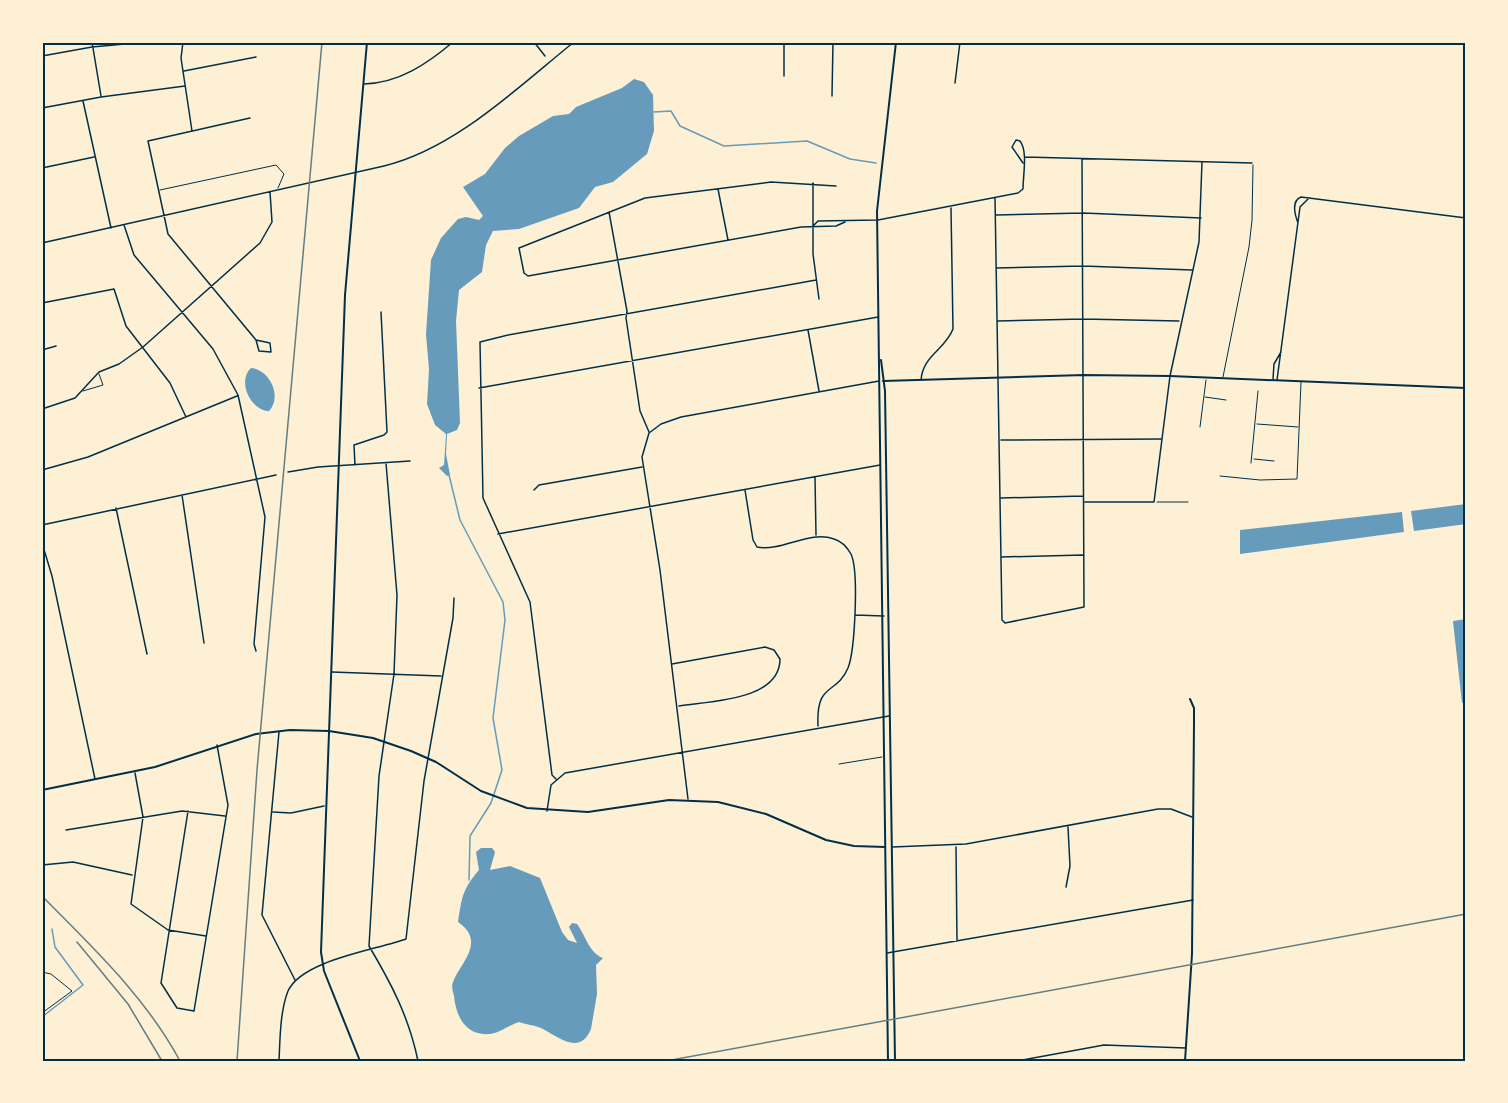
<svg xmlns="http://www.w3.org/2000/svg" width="1508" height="1103" font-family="'IBM Plex Sans',sans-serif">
<rect width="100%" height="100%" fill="#fdf0d5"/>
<path fill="#669bbc" d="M634 79 644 82 653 95 654 131 647 154 613 182 595 187 579 208 519 229 493 231 486 245 482 272 459 290 456 321 460 423 457 430 447 434 446 454 450 475 447 476 439 468 444 465 446 434 435 425 427 404 429 369 426 334 431 260 441 238 458 219 466 217 479 220 483 216 463 187 485 174 505 148 519 136 553 116 569 114 576 107 622 88Z
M251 368C269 369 283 396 269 411 250 410 237 381 251 368Z
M1466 504V524L1414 531 1411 511Z
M1402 512 1404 532 1240 554V530Z
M1466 619V702L1462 703 1453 621Z
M481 848H492L495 852 490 870 510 866 540 878 562 932 568 940 577 943 569 927 572 923 577 924C586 936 589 953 603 958L596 965 597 994 591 1029C580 1056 558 1037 543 1029 536 1025 527 1025 519 1022 509 1025 500 1033 490 1034 465 1036 456 1016 454 996 453 991 451 987 453 982 460 963 487 942 458 922 462 897 462 890 479 870L476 852Z"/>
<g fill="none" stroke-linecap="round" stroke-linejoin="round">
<path stroke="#669bbc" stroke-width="1.5" d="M654 112 671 111 680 126 724 146 807 141 850 159 876 163
M449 475 460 520 503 602 505 620 493 718 502 770 491 803 470 836 469 880
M42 879 44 889
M42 1017 83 985 55 947 52 929"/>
<path stroke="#003049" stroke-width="1" d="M160 190 276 165 284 174 278 188
M1223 377 1249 247 1252 220 1253 165
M83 391 103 385 99 374
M1205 397 1226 400
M1257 424 1298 427
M1200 427 1206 380
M1254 459 1274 461
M1251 463 1258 391
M1220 476 1260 480 1297 479 1301 382
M1157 502H1188
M839 764 882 757
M42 972 51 974 72 991 42 1013"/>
<path stroke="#003049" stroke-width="1.5" d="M92 42 101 96
M183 42 181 58 192 131
M534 42 545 56
M42 56 92 47 147 42
M184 71 256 57
M784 76V42
M955 83 960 42
M364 84C399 83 427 64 453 42
M832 96 833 42
M83 101 111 228
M42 108 101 97 185 86
M250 118 148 141 168 234 256 340 259 351 271 352 270 343 256 340
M1025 157 1252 163
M42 168 94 157
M813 183V254L819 299
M836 186 771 182 645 198 519 248 524 273 528 276 801 227 836 226 845 222
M718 189 728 240
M995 198 1002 620 1005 623 1084 607 1082 159
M609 212 627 311 626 318 640 411 649 432
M996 215 1083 213 1201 218
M1298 223C1295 215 1291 201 1301 197L1466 218
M124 225 134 255 213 349 238 395 265 517 254 644 256 651
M813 226 818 221 878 220 1018 193 1023 189C1023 175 1028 151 1020 141L1016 140 1012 147 1023 163
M42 243 384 166C455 149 518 87 574 42
M996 268 1083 266 1192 270
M42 303 114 289 126 326 170 383 186 417
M998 321 1083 319 1179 321
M808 330 819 391
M42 350 56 346
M1273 379 1274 364 1281 352
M921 380C923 355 945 350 953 329L951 208
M1277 380 1300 207 1309 198
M479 388 878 317
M42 409 75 398 99 372 119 364 143 347 260 243 272 222 270 192
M1001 440 1161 439
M386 463 397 595 394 674 379 776 369 946C391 983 409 1017 418 1061
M355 465 354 445 384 435 387 432 381 312
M42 470 88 457 237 396
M288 472 318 467 410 461
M815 477 816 535
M534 490 539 485 642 467
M745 490 753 540 757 547C782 552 809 530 834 539 841 541 847 547 851 554 859 571 855 650 848 668 836 696 816 681 818 726
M182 495 204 643
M1001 498 1083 496
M1085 502H1154L1170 376 1199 242 1202 162
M116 508 147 654
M42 525 276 475
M498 534 880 465
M42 543 52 576 95 779
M1001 557 1083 555
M855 615 884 616
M672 664 765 647 774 650 780 659C780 701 709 701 679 706
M332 672 441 676
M279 732 262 915 295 980
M135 773 143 817 131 904 168 930 206 936
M556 779 552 775 530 602 483 498 480 342 508 335 816 280
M688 799 660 570 642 457 649 433 661 424 681 417 879 381
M188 811 161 983 177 1008 194 1011 228 805 217 745
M547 811 551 785 565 773 889 716
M273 812 291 813 324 806
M66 830 182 811 225 816
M892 847 966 844 1158 809H1171L1192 817
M956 847 957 941
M42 865 73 862 132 875
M1066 887 1070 866 1068 827
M887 953 1193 900
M279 1061C280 1040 280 1011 288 991 302 960 376 950 406 939L424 781 453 618 454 598
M1017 1061 1104 1045 1186 1048"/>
<path stroke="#003049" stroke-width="2" d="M883 381 1084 375 1170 376 1466 388
M42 790 155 767 256 734 290 730 329 731 373 738 411 751 436 762 481 791 527 808 588 812 669 800 718 802 766 814 826 840 854 846 885 847
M360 1061 324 971 321 952 345 295 367 42
M1185 1061 1192 954 1194 723V708L1190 699"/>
<path stroke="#003049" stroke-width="2" d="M881 360 885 391 895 1061
M888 1061 877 211 896 42"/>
<path stroke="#657d81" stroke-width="1.5" d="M42 896C93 948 145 996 180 1061
M77 942 128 1004 162 1061
M237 1061 257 770 322 42
M666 1061 1466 914"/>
</g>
<rect width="1508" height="1103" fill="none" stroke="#fdf0d5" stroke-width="87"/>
<rect x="44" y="44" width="1420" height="1016" fill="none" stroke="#003049" stroke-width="2"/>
</svg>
